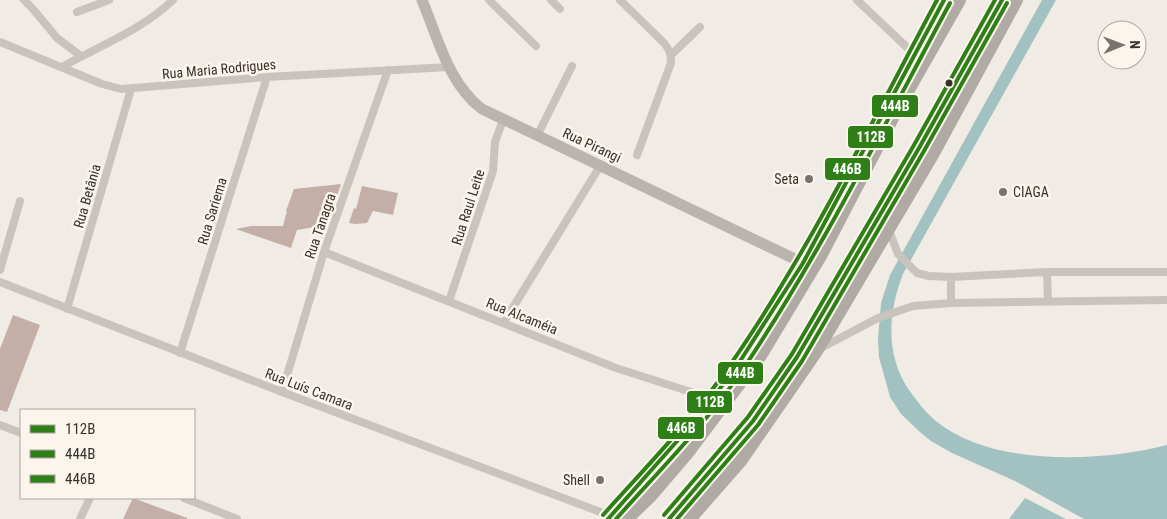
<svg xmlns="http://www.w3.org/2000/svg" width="1167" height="519" font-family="'Roboto Condensed',sans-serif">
<rect width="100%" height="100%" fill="#f0ebe5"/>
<path fill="#a1c2c1" d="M1042 0H1056L903 274C888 312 885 355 909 390 917 401 925 412 936 421 991 467 1102 462 1167 445V519H1084L1015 481 952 453 931 441 921 433 901 414 890 397 879 357 878 339 881 303 890 275Z
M1025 498 1066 519H1009Z"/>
<path fill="#c3afa7" d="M341 184 333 208 320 226 297 230 291 248 236 229 251 226H283L287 211H286L294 189Z
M362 186 398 193 393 215 373 211 367 223 356 224 349 223 354 208 356 209Z
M13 315 40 325 7 412 0 410V349Z
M133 498 187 518V519H123Z"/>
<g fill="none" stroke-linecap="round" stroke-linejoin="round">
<path stroke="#c9c3be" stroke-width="8" d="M24 0 33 9 57 38 81 56
M489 0 536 46
M551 0 560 9
M620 0 664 43C670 50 671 55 671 63L637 155
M857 0 915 55
M77 12 109 0
M0 42 102 84 121 89 267 77 449 67
M671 55 700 27
M62 67C99 46 142 30 173 0
M537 136 572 66
M888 228 898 254 917 273 929 276 951 277 1047 272H1167
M324 252 616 368 713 399
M0 270 20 201
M1047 272 1048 301
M951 277V303
M0 282 282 392 611 516
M449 301 493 171 495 142 503 120
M67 309 131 89
M504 322 600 166
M821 348 878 318 913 306 951 303 1167 300
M180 353 267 77
M282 392 324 252 388 70
M0 425 21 433
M184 498 237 519
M80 519 90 498"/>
<path stroke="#bab3ae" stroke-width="11" d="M422 0C438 38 448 83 482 109L803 263"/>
<path stroke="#afaaa4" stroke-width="14" d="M608 519 694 422 735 369 756 336 803 263 944 0
M626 519 650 496 686 454 761 354 820 256 893 116 959 0
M669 519 753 421 797 357 885 204 919 148 1002 0
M689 519 740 461 816 351 933 153 1016 0"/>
<defs>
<path id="bus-1" d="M608 519 694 422 735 369 803 263 944 0
M669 519 753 421 797 357 919 148 1002 0"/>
<path id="bus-2" d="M616 519C659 471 705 425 741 372 820 255 883 127 950 3
M677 519 758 425 802 361 924 151 1007 3"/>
<path id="bus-3" d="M603 515C647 466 693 419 730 365 810 250 871 123 937 0
M664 515 748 417 792 354 914 145 995 0"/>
</defs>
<use href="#bus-1" stroke="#fbf5ee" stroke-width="8"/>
<use href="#bus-2" stroke="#fbf5ee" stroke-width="8"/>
<use href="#bus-3" stroke="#fbf5ee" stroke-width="8"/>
<use href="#bus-1" stroke="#2e7f16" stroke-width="4"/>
<use href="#bus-2" stroke="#2e7f16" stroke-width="4"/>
<use href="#bus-3" stroke="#2e7f16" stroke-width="4"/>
</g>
<circle fill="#3b302b" stroke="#fbf5ee" stroke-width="2" cx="949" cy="83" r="4.5"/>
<g fill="#7a716c" stroke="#fbf5ee" stroke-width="2">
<circle cx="809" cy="179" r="5"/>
<circle cx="1003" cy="192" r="5"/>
<circle cx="600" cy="480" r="5"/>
</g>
<g text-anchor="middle" stroke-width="5" stroke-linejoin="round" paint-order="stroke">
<g font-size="14" fill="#3b302b" stroke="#fbf5ee">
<text transform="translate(219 69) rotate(-5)" y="5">Rua Maria Rodrigues</text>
<text transform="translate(592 145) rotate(25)" y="5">Rua Pirangi</text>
<text transform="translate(87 196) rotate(-74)" y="5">Rua Betânia</text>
<text transform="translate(468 207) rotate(-72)" y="5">Rua Raul Leite</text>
<text transform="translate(212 211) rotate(-73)" y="5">Rua Sariema</text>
<text transform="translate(320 226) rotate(-71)" y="5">Rua Tanagra</text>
<text transform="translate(522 316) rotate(22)" y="5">Rua Alcaméia</text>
<text transform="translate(309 389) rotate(21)" y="5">Rua Luís Camara</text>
</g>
<g font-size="14" fill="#3b302b" stroke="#fbf5ee" text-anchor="end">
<text x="799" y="184">Seta</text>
<text x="1013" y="197" text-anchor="start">CIAGA</text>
<text x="590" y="485">Shell</text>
</g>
</g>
<g stroke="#fbf5ee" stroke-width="2">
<rect x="871" y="94" width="48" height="24" rx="5" fill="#2e7f16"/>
<rect x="847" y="125" width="47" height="24" rx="5" fill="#2e7f16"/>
<rect x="824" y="157" width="47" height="24" rx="5" fill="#2e7f16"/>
<rect x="717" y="361" width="47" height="24" rx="5" fill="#2e7f16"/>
<rect x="686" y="390" width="47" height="24" rx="5" fill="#2e7f16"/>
<rect x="657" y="416" width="48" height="24" rx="5" fill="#2e7f16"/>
</g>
<g font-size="14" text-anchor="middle" font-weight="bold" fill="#fff">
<text x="895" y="111">444B</text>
<text x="871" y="142">112B</text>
<text x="847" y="174">446B</text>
<text x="740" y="378">444B</text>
<text x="710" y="407">112B</text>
<text x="681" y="433">446B</text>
</g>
<rect x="20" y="409" width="175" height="90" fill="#fbf5ee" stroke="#aea6a0"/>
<rect x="30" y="425" width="25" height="8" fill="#2e7f16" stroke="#aea6a0"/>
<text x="65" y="434" font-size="15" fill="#3b302b">112B</text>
<rect x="30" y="450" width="25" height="8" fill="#2e7f16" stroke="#aea6a0"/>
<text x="65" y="459" font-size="15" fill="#3b302b">444B</text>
<rect x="30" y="475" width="25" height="8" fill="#2e7f16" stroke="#aea6a0"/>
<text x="65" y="484" font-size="15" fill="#3b302b">446B</text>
<g transform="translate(1122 45) rotate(89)"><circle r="24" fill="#fbf5ee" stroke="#aea6a0"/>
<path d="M0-4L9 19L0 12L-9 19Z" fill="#7a716c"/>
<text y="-8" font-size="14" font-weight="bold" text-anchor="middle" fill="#3b302b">N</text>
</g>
</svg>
